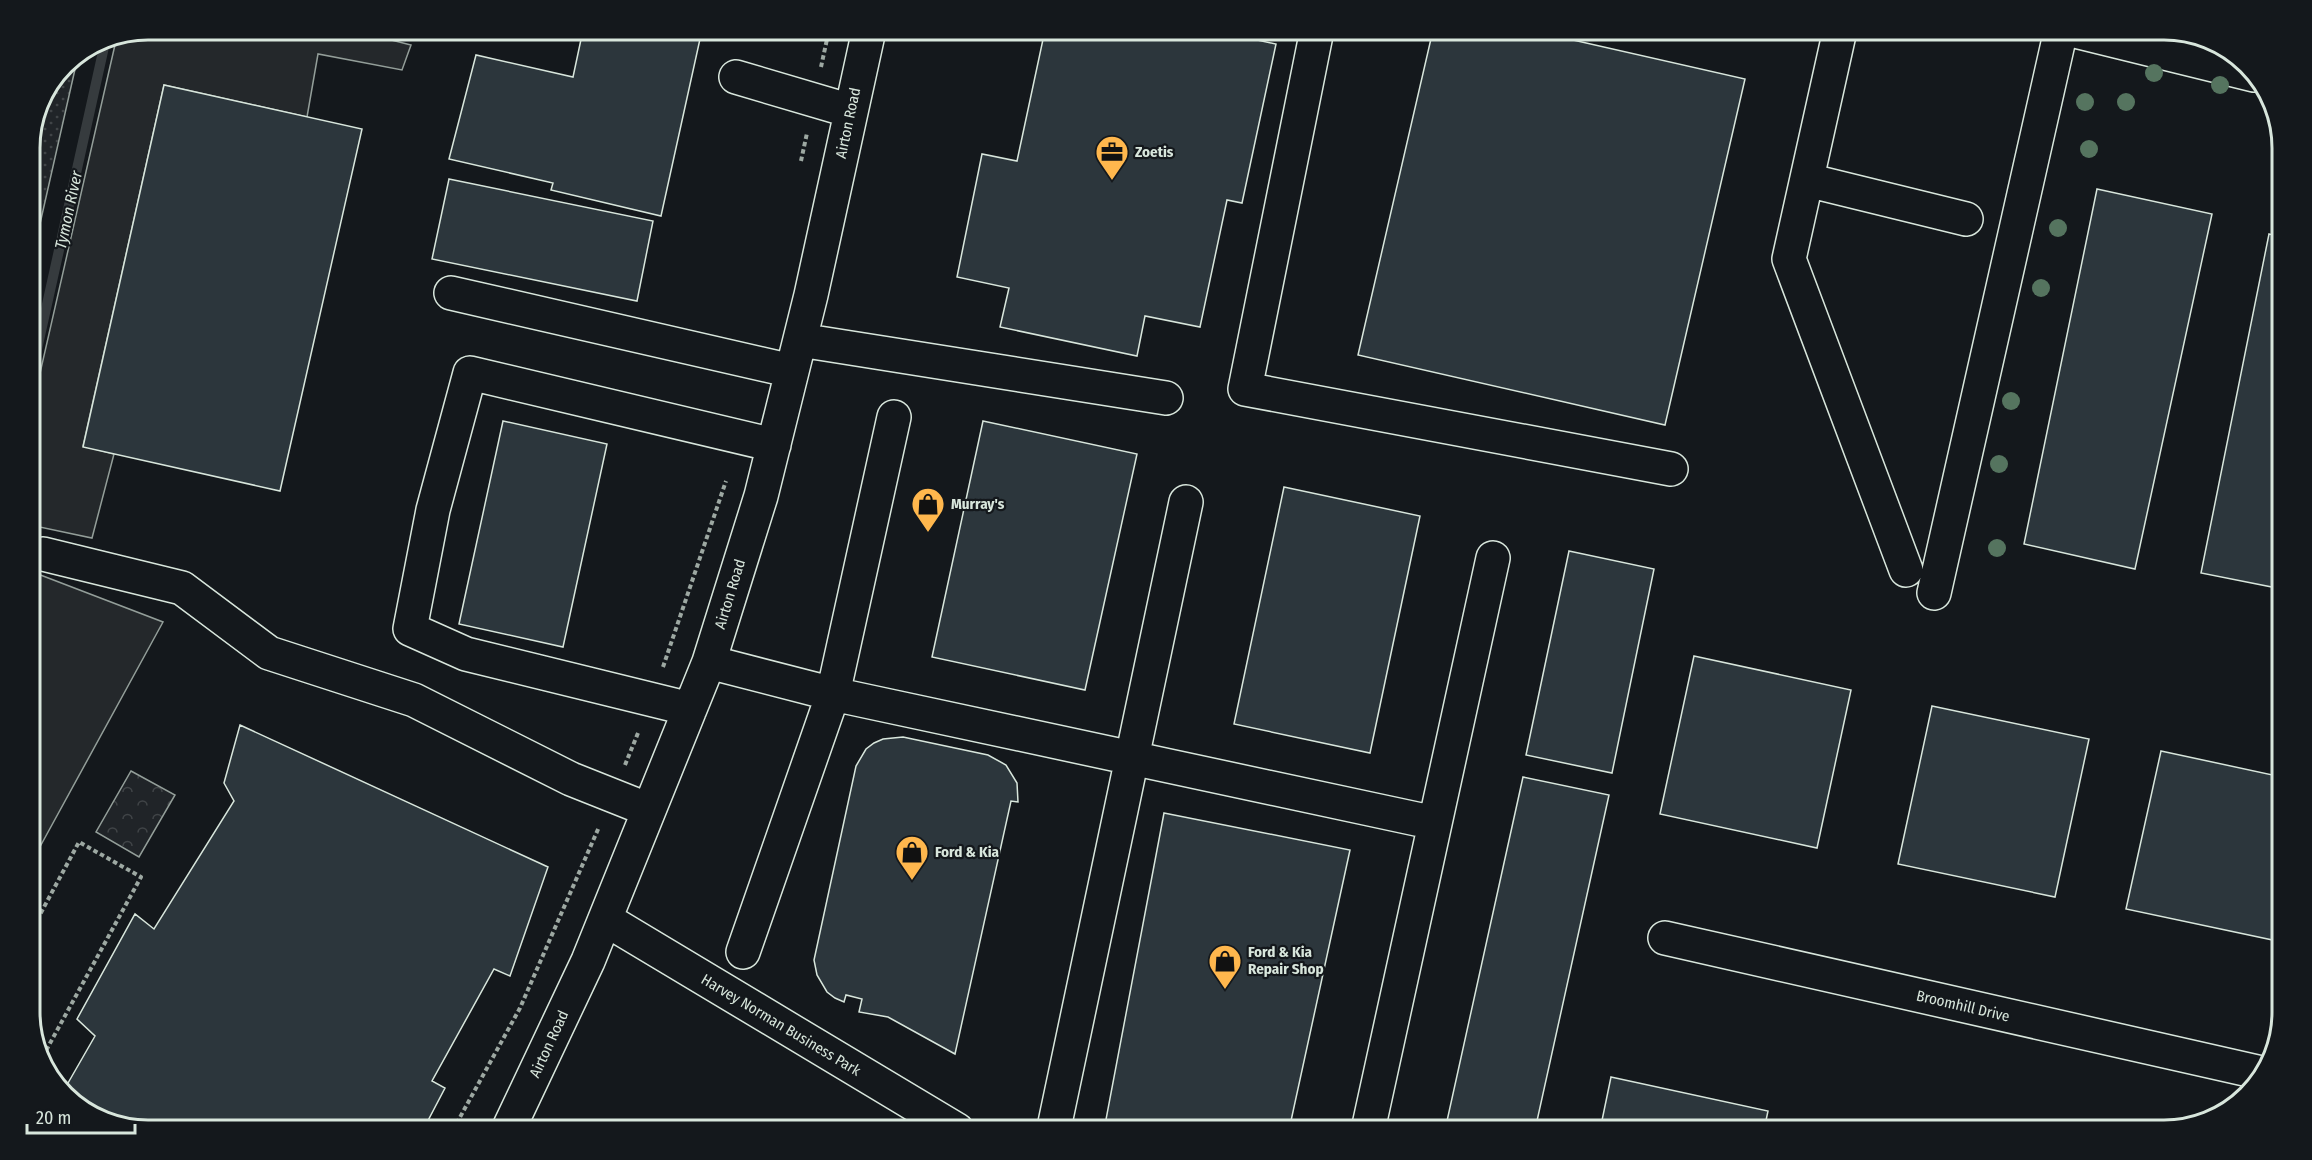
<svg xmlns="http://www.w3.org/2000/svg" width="2312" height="1160" font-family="'Fira Sans Condensed',sans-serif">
<defs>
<pattern id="grass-dots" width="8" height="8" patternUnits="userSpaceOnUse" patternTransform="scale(1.5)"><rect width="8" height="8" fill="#202428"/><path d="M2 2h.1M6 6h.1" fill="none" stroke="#404447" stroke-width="1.8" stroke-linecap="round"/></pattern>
<pattern id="park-crowns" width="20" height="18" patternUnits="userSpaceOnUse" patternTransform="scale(1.5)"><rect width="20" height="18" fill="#202428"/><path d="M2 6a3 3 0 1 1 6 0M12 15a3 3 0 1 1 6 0" fill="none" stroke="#404447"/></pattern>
</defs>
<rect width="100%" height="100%" fill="#14181c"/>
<path fill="url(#grass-dots)" stroke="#939e99" stroke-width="1.5" d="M78 56 30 268C30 201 14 98 78 56Z"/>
<path fill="url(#park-crowns)" stroke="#939e99" stroke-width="1.5" d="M131 771 175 795 139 857 96 832Z"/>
<path fill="#24282b" stroke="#939e99" stroke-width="1.5" d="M148 30H352L411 45 402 70 318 54 307 117 164 85 83 446 114 454 92 538 30 525V417L117 36Z
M30 571 163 622 30 865Z"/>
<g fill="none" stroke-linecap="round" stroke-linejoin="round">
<path stroke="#363b3e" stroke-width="10" d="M30 381 106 38"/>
</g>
<path fill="#2c363c" stroke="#d8e6dc" stroke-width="1.5" d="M583 30H702L661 216 551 190 553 183 449 159 476 55 573 77Z
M1045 30H1235L1234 35 1276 44 1242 203 1227 200 1200 327 1145 316 1137 356 1000 327 1009 288 957 277 982 154 1017 161Z
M1433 30H1529L1745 79 1665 425 1358 355Z
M164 85 362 129 280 491 83 447Z
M449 179 653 221 637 301 432 259Z
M2097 189 2212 214 2135 569 2024 544Z
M2269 234 2282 237V589L2201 573Z
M503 421 607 444 563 647 459 624Z
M983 421 1137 454 1085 690 932 657Z
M1284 487 1420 516 1370 753 1234 724Z
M1569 551 1654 569 1612 773 1526 755Z
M1694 656 1851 690 1817 848 1660 814Z
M1932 706 2089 739 2055 897 1898 864Z
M240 725 548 867 510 976 494 969 432 1081 445 1088 423 1130H148L96 1118 64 1090 95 1036 77 1019 135 914 154 929 234 801 224 783Z
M903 737 988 755 1006 765 1017 783 1018 802 1011 801 955 1054 888 1017 859 1012 862 999 846 995 844 1002 835 998 827 992 817 975 814 960 856 766 866 749 874 743 883 739Z
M2161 751 2282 777V942L2126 909Z
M1523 777 1609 795 1535 1130H1445Z
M1164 813 1350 850 1289 1130H1104Z
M1611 1077 1768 1111 1764 1130H1600Z"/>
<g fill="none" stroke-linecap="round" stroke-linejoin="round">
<defs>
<path id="minor" d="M1317 30 1245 389 1671 469
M1840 30 1789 259 1906 570
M2071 30 2254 75
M736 77 851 111
M1807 180 1966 219
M451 293 792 371
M800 340 1166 398
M43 554 182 588 269 653 414 700 571 779 649 810
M1934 593 2061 30
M709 662 833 694 1435 823
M690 709 466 654 410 629 433 510 470 373 774 445
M605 919 957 1130
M1665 938 2262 1073
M743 952 833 694 894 417
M1055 1123 1186 502
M508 1130 588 961 709 662 761 496 811 295 869 30
M1368 1130 1493 558"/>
</defs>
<use href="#minor" stroke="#d8e6dc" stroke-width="36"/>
<path stroke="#9da8a2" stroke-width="4" stroke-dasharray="4.5 3" stroke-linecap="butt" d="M821 67 829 30
M801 161 807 133
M663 667 726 481
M625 765 638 733
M30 933 79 842 141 877 43 1056
M453 1130 520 1008 599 827"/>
<use href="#minor" stroke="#14181c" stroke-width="33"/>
</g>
<g fill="#55745f">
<circle cx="2154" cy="73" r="9"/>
<circle cx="2220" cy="85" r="9"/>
<circle cx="2085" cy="102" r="9"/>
<circle cx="2126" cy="102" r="9"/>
<circle cx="2089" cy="149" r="9"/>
<circle cx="2058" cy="228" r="9"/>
<circle cx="2041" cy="288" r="9"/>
<circle cx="2011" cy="401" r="9"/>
<circle cx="1999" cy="464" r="9"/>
<circle cx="1997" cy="548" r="9"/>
</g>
<defs>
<symbol id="office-pin" viewBox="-11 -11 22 30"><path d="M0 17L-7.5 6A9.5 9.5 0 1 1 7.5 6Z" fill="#ffb74d" stroke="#14181c"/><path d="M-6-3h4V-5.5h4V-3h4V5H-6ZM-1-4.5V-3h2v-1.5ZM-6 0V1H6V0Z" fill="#111"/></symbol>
<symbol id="shop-pin" viewBox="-11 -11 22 30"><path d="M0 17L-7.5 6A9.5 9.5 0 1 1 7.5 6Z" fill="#ffb74d" stroke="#14181c"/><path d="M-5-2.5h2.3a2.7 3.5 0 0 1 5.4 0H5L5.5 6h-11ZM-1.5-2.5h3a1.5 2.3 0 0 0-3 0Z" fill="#111"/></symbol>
</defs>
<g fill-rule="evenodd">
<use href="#office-pin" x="1093" y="133" width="38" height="52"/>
<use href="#shop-pin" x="909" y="485" width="38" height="52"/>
<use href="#shop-pin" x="893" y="833" width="38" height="52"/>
<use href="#shop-pin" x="1206" y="942" width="38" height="52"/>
</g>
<g text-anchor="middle" stroke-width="4.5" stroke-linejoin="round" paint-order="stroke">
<g font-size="15" fill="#d8e6dc" stroke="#14181c">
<text transform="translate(848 123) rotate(-78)" y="5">Airton Road</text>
<text transform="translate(730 594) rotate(-73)" y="5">Airton Road</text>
<text transform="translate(1963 1006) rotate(13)" y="5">Broomhill Drive</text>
<text transform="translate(781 1025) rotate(31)" y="5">Harvey Norman Business Park</text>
<text transform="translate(549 1044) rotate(-65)" y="5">Airton Road</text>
</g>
<g font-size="15" font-weight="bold" fill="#d8e6dc" stroke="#14181c" text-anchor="start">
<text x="1135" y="157">Zoetis</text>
<text x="951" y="509">Murray's</text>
<text x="935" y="857">Ford &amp; Kia</text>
<text x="1248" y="957">Ford &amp; Kia<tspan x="1248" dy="17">Repair Shop</tspan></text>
</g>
<g font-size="16" font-style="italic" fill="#d8e6dc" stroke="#14181c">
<text transform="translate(68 210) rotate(-78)" y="6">Tymon River</text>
</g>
</g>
<path d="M0 0H2312V1160H0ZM148 40H2164A108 108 0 0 1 2272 148V1012A108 108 0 0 1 2164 1120H148A108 108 0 0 1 40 1012V148A108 108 0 0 1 148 40Z" fill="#14181c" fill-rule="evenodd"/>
<path fill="none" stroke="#d8e6dc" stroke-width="3" d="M148 40H2164A108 108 0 0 1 2272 148V1012A108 108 0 0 1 2164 1120H148A108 108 0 0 1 40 1012V148A108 108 0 0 1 148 40Z"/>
<path d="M27 1124v9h108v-9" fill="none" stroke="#d8e6dc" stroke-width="3"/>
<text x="36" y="1124" font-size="18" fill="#d8e6dc" stroke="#14181c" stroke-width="4.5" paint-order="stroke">20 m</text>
</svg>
